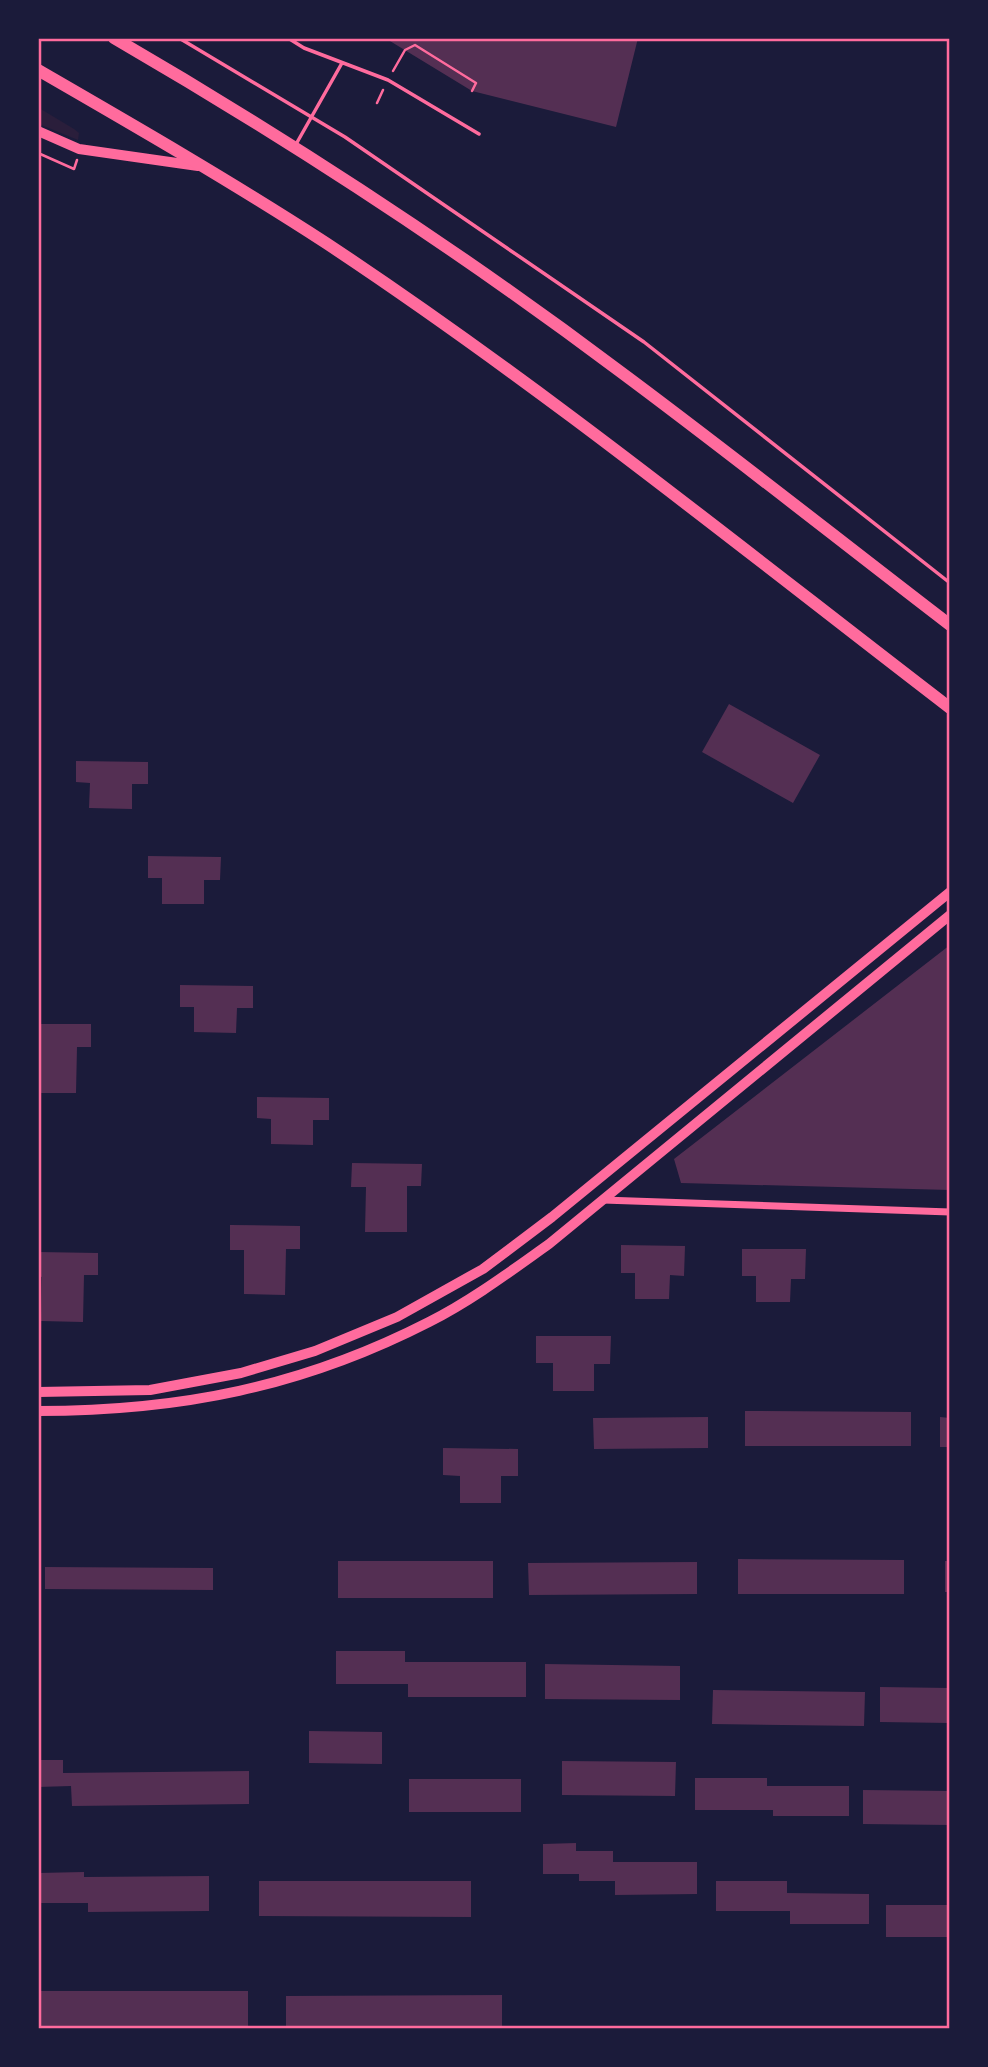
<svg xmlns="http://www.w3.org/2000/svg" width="988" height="2067" font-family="Commissioner,sans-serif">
<rect width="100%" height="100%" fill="#1b1b3a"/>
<path fill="#2a1e3b" d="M39 108 74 129 79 133 78 140 39 124Z"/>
<path fill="#542f53" d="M385 38H638L616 127 472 91Z
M729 704 820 755 793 803 702 752Z
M76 761 148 762V784H132V809L89 808 90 783 76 782Z
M148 856 221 857 220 880H204V904H162V878H148Z
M950 945V1190L681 1183 674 1159Z
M180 985 253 986V1008H237L236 1033 194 1032V1007H180Z
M38 1024H91V1047H77L76 1093H38Z
M257 1097 329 1098V1120H313V1145L271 1144V1119L257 1118Z
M352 1163 422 1164 421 1186H407V1232H365L366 1187H351Z
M230 1225 300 1226V1249H286L285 1295 244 1294V1250H230Z
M621 1245 685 1246 684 1276 670 1275 669 1299H635V1273H621Z
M742 1249H806L805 1279H791L790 1302H756V1276H742Z
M38 1252 98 1253V1275H84L83 1322 41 1321 42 1277 38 1276Z
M536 1336H611L610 1364H594V1391H553V1363H536Z
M745 1411 911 1412V1446H745Z
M708 1417V1448L594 1449 593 1418Z
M940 1417 950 1418V1447H940Z
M443 1448 518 1449V1476H501V1503H460V1476L443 1475Z
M738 1559 904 1560V1594H738Z
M338 1561H493V1598H338Z
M945 1561H950V1592H945Z
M697 1562V1594L529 1595 528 1563Z
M45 1567 213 1568V1590L45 1589Z
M336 1651H405V1662H526V1697H408V1684H336Z
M545 1664 680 1666V1700L545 1699Z
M880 1687 950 1688V1723L880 1722Z
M713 1690 865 1692 864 1726 712 1724Z
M309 1731 382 1732V1764L309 1763Z
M38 1760H63V1773L249 1771V1804L72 1806 71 1786 38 1787Z
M562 1761 676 1762 675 1796 562 1795Z
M695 1778H767V1786H849V1816H773V1810H695Z
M409 1779H521V1812H409Z
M863 1790 950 1791V1825L863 1824Z
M576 1843V1851H613V1862H697V1894L615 1895V1881H579V1874H543V1844Z
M84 1872V1877L209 1876V1911L88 1912V1903H38V1873Z
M259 1881H471V1917L259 1916Z
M716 1881H787V1893L869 1894V1924H790V1911H716Z
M886 1905H950V1937H886Z
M38 1991H248V2028H38Z
M502 1995V2028H286V1996Z"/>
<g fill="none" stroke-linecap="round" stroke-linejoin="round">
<path stroke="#ff6b9d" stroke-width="2.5" d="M393 71 405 50 415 45 476 83 472 91
M377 103 383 90
M38 153 74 169 77 160"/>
<path stroke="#ff6b9d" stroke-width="3.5" d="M179 38 345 137 644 342 950 583
M288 38 304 48 388 80 479 134
M295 146 342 63"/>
<path stroke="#ff6b9d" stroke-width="7" d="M603 1200 950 1212"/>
<path stroke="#ff6b9d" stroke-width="10" d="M38 131 79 149 198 166
M38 1392 150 1390 241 1373 315 1351 397 1317 483 1269 552 1217 950 892
M38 1411C180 1411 302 1387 429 1322 471 1301 511 1271 549 1244L950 915"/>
<path stroke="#ff6b9d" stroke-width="12" d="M114 38C288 139 457 249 618 370 730 453 839 540 950 625
M38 70C135 126 232 182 326 243 542 386 744 550 950 708"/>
</g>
<rect width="988" height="2067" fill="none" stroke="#1b1b3a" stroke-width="80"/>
<rect x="40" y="40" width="908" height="1987" fill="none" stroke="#ff6b9d" stroke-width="2.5"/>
</svg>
